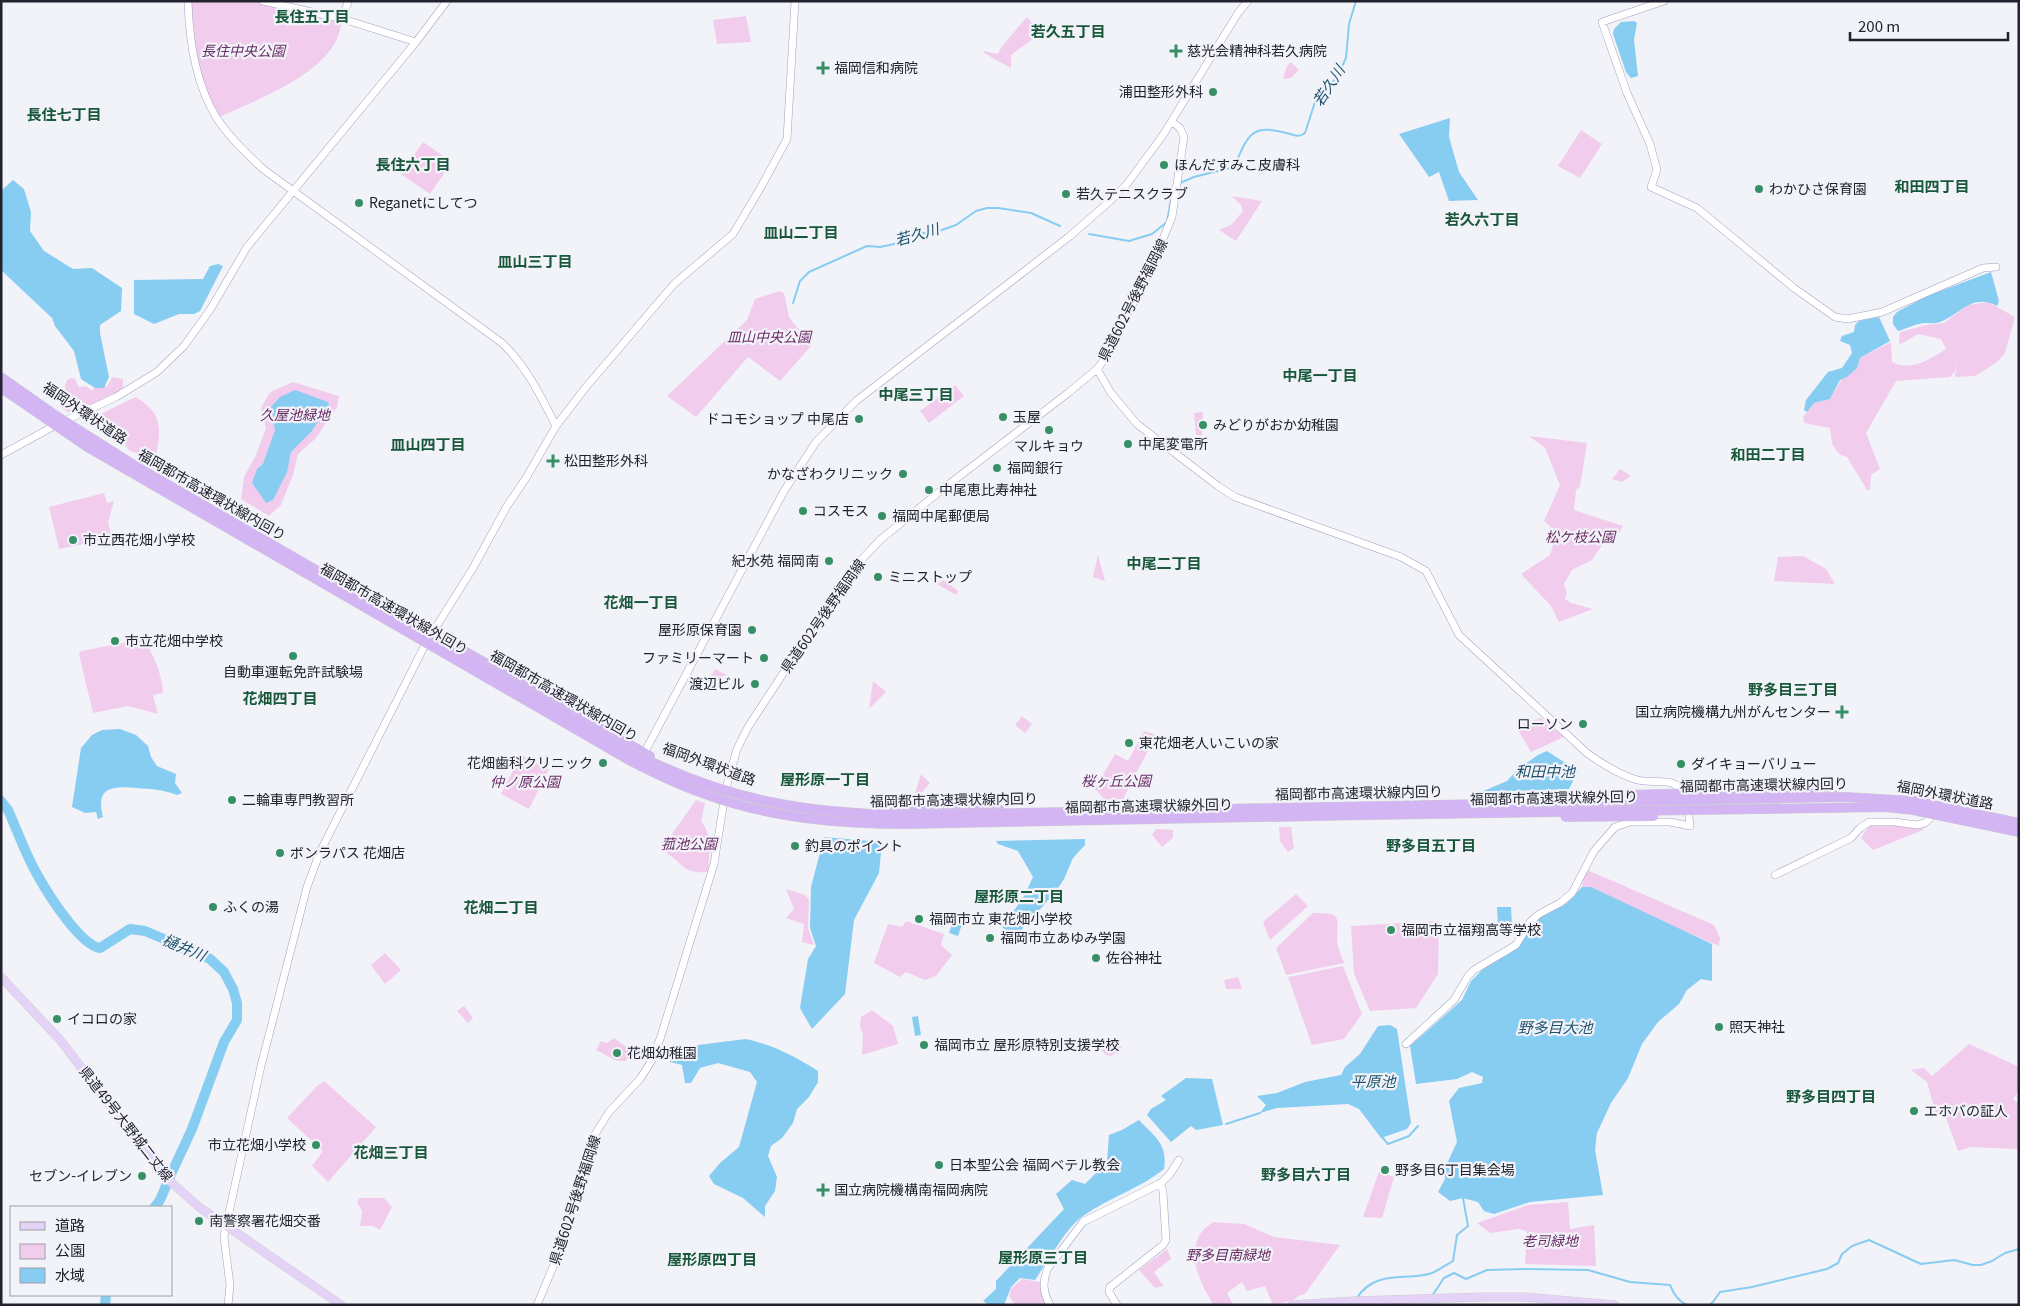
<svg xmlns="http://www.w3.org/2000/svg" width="2020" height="1306" font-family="Georgia,'Noto Sans JP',serif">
<rect width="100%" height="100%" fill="#f2f2f9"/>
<path fill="#f2cced" d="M188 1H263L343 19C340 28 338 40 332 48 307 82 254 101 217 118L193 57Z
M746 16 751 42 717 44 713 20Z
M1027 17 1041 33 1011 55V68L984 53 983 51 998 54 1002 46Z
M1291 62 1299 70 1291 78 1283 79 1287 66Z
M1581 130 1602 144 1580 178 1558 166Z
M423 142 452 162 430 194 401 174Z
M1232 196 1262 201 1236 241 1219 230 1231 225 1243 211 1241 205Z
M780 291 784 293 789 317 811 346 780 381 748 357 696 417 667 396 747 320 755 299Z
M1988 302 2015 317 2005 353 1996 363 1975 376 1955 377 1957 356 1955 371 1950 377 1896 381 1866 433 1880 469 1871 475 1870 490H1867L1847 457 1839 454 1832 444 1830 428 1804 423 1803 417 1814 403 1830 399 1842 379 1857 368 1860 358 1891 342 1892 362C1911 372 1929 360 1946 349L1941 339 1918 334 1899 345 1900 332 1926 325 1944 323 1968 305Z
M112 377 123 379V387L118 392 73 413C65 412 60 408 61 399L66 394 65 385 67 380 71 378 75 379 79 387 86 386 92 391 95 385 103 384 107 387Z
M293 382 339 396 337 407 316 438 298 454 293 475 281 505 269 516 241 499 244 477 256 455 266 428 261 408 270 392Z
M955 385 964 396 929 423 920 411Z
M136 397C161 412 162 428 156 455L150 451C142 454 130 455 126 446 124 441 126 438 123 433L94 417Z
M1203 412 1202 435H1196L1194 413Z
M1529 436 1587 443 1580 486 1576 490 1574 510 1623 526 1619 533 1607 538 1592 560 1572 570 1564 584 1567 593 1565 599 1571 603 1593 609 1559 622 1551 606 1521 574 1550 555 1557 533 1544 521 1560 485 1545 448Z
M1620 469 1631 476 1622 482 1612 479Z
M104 493 107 503 114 501 108 522 112 538 59 549 49 507Z
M1098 555 1105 581 1093 577Z
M1803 556 1826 569 1835 584 1774 581 1778 557Z
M944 580 958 591 956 595 937 584Z
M143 639C154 655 162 674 163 693L153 695 158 714 128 706 93 713 79 654 81 651Z
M715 669 727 675 708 682Z
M873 681 886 692 869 709Z
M1022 716 1032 724 1025 733 1015 725Z
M1541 718 1564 737 1531 752 1516 727Z
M1144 731 1156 735 1123 799 1105 800 1095 789 1115 754 1128 761Z
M521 755 549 769 529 809 501 794Z
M921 774 930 783 920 795 915 793Z
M696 800 705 803 701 821C713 835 709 855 708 872 681 874 685 864 665 852V844Z
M1887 824 1923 828V830L1873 850 1861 838 1869 826Z
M1279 827H1291L1294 848 1288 852 1280 841Z
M1156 829 1173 830V838L1162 847 1152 835Z
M1585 869 1714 925 1720 938 1719 946 1582 887Z
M786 889 805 895 809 900 808 928 814 945 802 942 804 924 786 918 794 909Z
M1296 894 1308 906 1270 940 1263 922Z
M1313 913C1341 913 1338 915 1337 940 1337 947 1342 956 1344 963L1286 975 1276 948Z
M906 921 944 934 941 945 952 955 936 976 925 980 906 972 900 977 874 963 888 924 902 927Z
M1439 921 1438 974 1416 1008 1370 1011 1354 974 1351 926Z
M385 953 401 970 385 984 371 965Z
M1343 966 1362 1014 1344 1039 1312 1045 1288 977Z
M1238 977 1242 989H1226L1224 980Z
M464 1006 473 1018 468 1023 457 1011Z
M872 1010 893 1026 898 1044 862 1055 863 1035 860 1026 861 1017Z
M614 1038 628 1048 630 1054 626 1061H617L596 1050 601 1041 607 1043Z
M1116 1040 1122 1048 1111 1056 1106 1055 1101 1050Z
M1969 1044 2019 1067V1090L2013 1099 2019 1104V1149L1971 1147 1958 1151 1945 1115 1936 1114 1927 1082 1911 1070 1924 1068 1932 1076Z
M324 1081 376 1127 328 1182 312 1166 323 1151 287 1118 317 1086Z
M1379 1172 1394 1177 1382 1218 1363 1217Z
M359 1198H384L392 1207 380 1230 373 1226H360L362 1211 357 1202Z
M1568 1202 1570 1229 1594 1225 1596 1266 1525 1264 1527 1231 1519 1229 1490 1233 1477 1223 1528 1205Z
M1213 1222 1244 1224 1274 1237 1340 1245 1305 1294 1298 1296 1294 1300 1273 1305 1265 1286 1247 1291 1242 1282 1227 1293 1233 1305H1213C1202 1284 1187 1260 1199 1236 1201 1231 1208 1226 1213 1222Z
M1167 1249 1171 1259 1154 1272 1164 1286 1155 1288 1139 1270Z
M1022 1279 1040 1282 1045 1304 1015 1305 1009 1296 1011 1289Z"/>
<path fill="#87ccf1" d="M1634 21 1637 23 1634 40 1638 76 1631 78 1626 72 1613 34 1614 29 1621 22Z
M1450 118 1449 137 1459 172 1478 200 1449 201 1439 172 1429 177 1399 134Z
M13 180 24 189 31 212 30 231 44 251 73 269 92 268 122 288 121 311 100 325V333L109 377 104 388H95L81 379 74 351 55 326 52 318 1 270V191Z
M218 264 223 266 200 311 194 314H179L154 324 134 314V280L203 279 210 266Z
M1991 272 1999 301 1997 306C1972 293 1961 314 1940 322 1934 324 1931 323 1925 323 1917 323 1906 329 1898 331L1893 324V317L1897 312 1927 296Z
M1879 317 1890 341 1860 358 1857 368 1847 377 1840 380 1830 399 1814 403 1807 412 1804 410 1806 400 1828 372 1842 368 1852 353 1850 345 1840 341 1842 336 1854 332 1855 325 1859 321Z
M295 390 328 402 329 405 311 432 291 452 287 472 273 500 266 503 252 483 257 469 263 464 275 430 271 407 280 397Z
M120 729 136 735 148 746 151 757 157 766 176 774 175 783 182 793 177 795C164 790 152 789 137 788 113 786 95 786 103 817L98 819 96 812 85 813 72 807 81 748 92 735 102 730Z
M1547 751 1578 771 1569 789 1481 792 1507 781 1518 769 1538 755Z
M824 837 882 842 879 873 854 920 845 994 812 1029 800 1008 808 959 816 946 810 928 811 887Z
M1085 839V845L1073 858 1064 879 1050 900H1048C1040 910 1031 918 1023 928 1019 933 1021 939 1016 943L1017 938 1002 927 1023 898 1033 877 1018 851 998 844 996 841Z
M1582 887H1591L1712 944V981L1701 979 1687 990 1679 1004 1658 1022 1642 1044 1628 1078 1611 1103 1597 1133 1595 1150 1603 1195 1530 1202 1494 1214 1484 1211 1478 1202 1463 1198 1450 1201 1438 1192 1445 1179 1444 1170 1457 1142 1449 1101 1459 1088 1482 1083 1483 1077 1472 1072 1457 1079 1416 1084 1410 1046 1462 1000 1471 981 1483 969 1512 952 1542 915 1567 903Z
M1497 907H1511L1512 927H1498Z
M955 915 964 918 958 936 949 933Z
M918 1016 921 1035 915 1036 912 1017Z
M1390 1025 1397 1029 1411 1123 1407 1129 1381 1138 1359 1109 1348 1104 1277 1108 1260 1113 1266 1105 1257 1096 1277 1093 1305 1082 1341 1075 1345 1067 1360 1054 1378 1026Z
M746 1039C773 1045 794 1056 818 1071V1082L809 1097 797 1109 793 1123 782 1138 771 1146 768 1156 777 1177 775 1191 765 1206V1217L743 1198 714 1184 709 1176 720 1163 739 1147 757 1082 750 1072 718 1063 700 1068 691 1083H685L682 1065 670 1062 671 1057 690 1046Z
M1186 1078 1212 1079 1223 1125 1196 1130 1191 1126 1171 1142 1147 1115 1151 1109 1166 1100 1161 1096Z
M1139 1120C1155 1137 1168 1144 1164 1169 1138 1190 1104 1199 1078 1220 1065 1231 1045 1265 1035 1280L1020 1278 1011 1287 1004 1305H989L983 1301 996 1289V1281L1064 1209 1056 1194 1072 1180 1085 1184 1107 1162 1109 1135 1122 1130Z"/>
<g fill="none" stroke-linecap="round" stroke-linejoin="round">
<path stroke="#87ccf1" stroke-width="2" d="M1180 183 1194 177 1234 167C1249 133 1251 123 1290 134 1296 136 1300 137 1305 133L1316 99 1337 77 1346 58 1349 24 1356 1
M1089 234 1129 241 1152 234 1167 222 1172 194
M793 303 800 281 809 272 867 246 880 247 904 242 917 234 939 231 956 225 976 211 987 208H998L1031 213 1060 226
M1226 1124 1260 1113
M1382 1137 1388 1144 1409 1136 1418 1126
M1432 1296 1444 1278 1454 1273 1466 1279 1487 1270 1525 1269 1588 1270 1630 1282 1670 1285C1674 1294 1678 1301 1687 1305
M1356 1299C1376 1268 1406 1282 1432 1273 1439 1270 1446 1265 1453 1261L1457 1235 1468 1226 1463 1198
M1709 1305 1713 1302 1720 1292 1752 1287 1827 1269 1838 1263 1842 1254 1852 1246 1869 1240 1921 1264 1954 1260 1973 1265H1981L1992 1261 2005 1253 2019 1249"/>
<path stroke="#87ccf1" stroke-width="10" d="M1 801 8 810C18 832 26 856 38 876 48 894 80 945 100 948L130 929 145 931 164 939 174 946 193 950 210 959 224 972 233 989 237 1003V1020L224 1042 192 1129 172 1172 160 1200 155 1207
M105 1305 106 1295"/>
<defs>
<path id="secondary" d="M188 1C189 41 195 82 216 117 229 137 246 153 263 169L502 343C527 367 540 395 556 426
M263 1 343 19 416 42
M1664 1 1602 22 1627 93 1650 144 1657 170 1651 187 1697 208 1794 288 1835 317 1848 319 1882 312 1983 268 1996 267
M343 19 348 1
M1097 369 1111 393 1137 424 1218 486 1235 497 1401 557 1426 571 1459 635 1587 753C1602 764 1617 773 1634 779 1655 786 1673 773 1686 796
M1 455 54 426 116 397 157 372 184 346 210 310 247 247 416 42 447 1
M642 757 784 491 816 442 856 401 1070 236 1110 201 1127 184 1163 135 1238 13 1248 1
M1775 875 1851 838 1860 828 1869 822H1895L1917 825 1925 823 1937 811
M1406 1044 1454 1000 1468 976 1474 970 1516 945 1530 922 1539 914 1560 903 1572 893 1594 851 1615 827 1630 822H1670L1690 826 1688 806
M228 1305 230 1285 224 1237 226 1226 261 1066 307 887 320 852 426 643 473 568 507 506 526 478 556 426 586 387 674 284 733 234 761 187 787 139 795 1
M537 1305 558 1255 584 1165 594 1136 609 1112 640 1079 652 1060 661 1036 714 864 726 788 737 749 748 727 849 573 880 540 944 488 1068 393 1097 369 1104 360 1151 268 1172 217 1184 137 1180 128 1172 122
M1050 1305C1043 1292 1042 1282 1048 1268L1083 1222 1161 1183 1170 1174 1179 1160
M1117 1305 1109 1292 1110 1287 1163 1245 1166 1240 1163 1192 1161 1183"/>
<path id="primary" d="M1 977 61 1041 163 1175 199 1207 341 1305
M1292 1305 1352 1301 1482 1297H1525L1615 1305"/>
<path id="highway" d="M459 648 650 756
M1810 790 1834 795
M894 811 999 809"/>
</defs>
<use href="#secondary" stroke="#a0a3c1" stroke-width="8"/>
<use href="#primary" stroke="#ceced1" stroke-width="9"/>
<use href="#highway" stroke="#ceced1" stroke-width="10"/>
<use href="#secondary" stroke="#fff" stroke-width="7"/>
<use href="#primary" stroke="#e4d3f7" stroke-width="8"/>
<use href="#highway" stroke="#d2b5f2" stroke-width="9"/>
<defs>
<path id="highway-bridge" d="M1 377 55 415 134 465 633 753C727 800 804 814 908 815L1846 797 1914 801 2019 823
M1 388 89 448 629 760C654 773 679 785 705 794 770 818 839 824 907 824L1368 815 1885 807 1913 810 2019 832
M1555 797 1810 790
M1565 817 1654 816"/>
</defs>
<use href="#highway-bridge" stroke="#ceced1" stroke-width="10" stroke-linecap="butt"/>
<use href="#highway-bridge" stroke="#d2b5f2" stroke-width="9"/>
</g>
<g fill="#379065" stroke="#f2f2f9" stroke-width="2">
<path d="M1173.5 43.5h5v5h5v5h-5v5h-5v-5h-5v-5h5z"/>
<path d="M820.5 60.5h5v5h5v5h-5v5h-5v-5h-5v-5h5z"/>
<circle cx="1213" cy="92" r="5"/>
<circle cx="1164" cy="165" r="5"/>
<circle cx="1759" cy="189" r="5"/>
<circle cx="1066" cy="194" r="5"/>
<circle cx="359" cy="203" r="5"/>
<circle cx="1003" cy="417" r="5"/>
<circle cx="859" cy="419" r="5"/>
<circle cx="1203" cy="425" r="5"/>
<circle cx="1049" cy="430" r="5"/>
<circle cx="1128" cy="444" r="5"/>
<path d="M550.5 453.5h5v5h5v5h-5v5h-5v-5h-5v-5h5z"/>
<circle cx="997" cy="468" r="5"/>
<circle cx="903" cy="474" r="5"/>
<circle cx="929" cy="490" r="5"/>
<circle cx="803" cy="511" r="5"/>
<circle cx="882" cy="516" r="5"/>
<circle cx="73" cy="540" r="5"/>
<circle cx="829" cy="561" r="5"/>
<circle cx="878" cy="577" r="5"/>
<circle cx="752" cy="630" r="5"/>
<circle cx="115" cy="641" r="5"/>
<circle cx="293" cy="656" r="5"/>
<circle cx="764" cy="658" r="5"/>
<circle cx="755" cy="684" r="5"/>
<path d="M1839.5 704.5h5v5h5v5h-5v5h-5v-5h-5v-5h5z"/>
<circle cx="1583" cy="724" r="5"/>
<circle cx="1129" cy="743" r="5"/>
<circle cx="603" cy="763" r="5"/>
<circle cx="1681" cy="764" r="5"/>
<circle cx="232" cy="800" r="5"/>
<circle cx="795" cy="846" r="5"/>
<circle cx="280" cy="853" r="5"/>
<circle cx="213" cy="907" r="5"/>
<circle cx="919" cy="919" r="5"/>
<circle cx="1391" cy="930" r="5"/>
<circle cx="990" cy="938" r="5"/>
<circle cx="1096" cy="958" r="5"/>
<circle cx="57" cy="1019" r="5"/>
<circle cx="1719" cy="1027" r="5"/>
<circle cx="924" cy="1045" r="5"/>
<circle cx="617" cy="1053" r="5"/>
<circle cx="1914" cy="1111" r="5"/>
<circle cx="316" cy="1145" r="5"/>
<circle cx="939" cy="1165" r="5"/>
<circle cx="1385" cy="1170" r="5"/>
<circle cx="142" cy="1176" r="5"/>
<path d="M820.5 1182.5h5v5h5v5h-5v5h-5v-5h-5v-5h5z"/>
<circle cx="199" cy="1221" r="5"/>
</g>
<g text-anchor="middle" stroke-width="4.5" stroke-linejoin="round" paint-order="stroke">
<g font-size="14" font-style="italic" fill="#692c64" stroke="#f2f2f9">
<text x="243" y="56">長住中央公園</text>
<text x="769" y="342">皿山中央公園</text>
<text x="295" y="420">久屋池緑地</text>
<text x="1580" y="542">松ケ枝公園</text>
<text x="1116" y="786">桜ヶ丘公園</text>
<text x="525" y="787">仲ノ原公園</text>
<text x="689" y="849">菰池公園</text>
<text x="1550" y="1246">老司緑地</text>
<text x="1228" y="1260">野多目南緑地</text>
</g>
<g font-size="14" fill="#21222e" stroke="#f2f2f9" text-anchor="start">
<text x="1187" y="56">慈光会精神科若久病院</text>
<text x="834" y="73">福岡信和病院</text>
<text x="1203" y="97" text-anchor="end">浦田整形外科</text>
<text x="1174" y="170">ほんだすみこ皮膚科</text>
<text x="1769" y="194">わかひさ保育園</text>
<text x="1076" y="199">若久テニスクラブ</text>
<text x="369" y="208">Reganetにしてつ</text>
<text x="1013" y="422">玉屋</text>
<text x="849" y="424" text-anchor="end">ドコモショップ 中尾店</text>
<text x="1213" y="430">みどりがおか幼稚園</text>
<text x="1138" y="449">中尾変電所</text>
<text x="1049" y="451" text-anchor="middle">マルキョウ</text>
<text x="564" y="466">松田整形外科</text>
<text x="1007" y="473">福岡銀行</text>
<text x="893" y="479" text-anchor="end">かなざわクリニック</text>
<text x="939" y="495">中尾恵比寿神社</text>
<text x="813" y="516">コスモス</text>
<text x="892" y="521">福岡中尾郵便局</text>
<text x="83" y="545">市立西花畑小学校</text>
<text x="819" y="566" text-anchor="end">紀水苑 福岡南</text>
<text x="888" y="582">ミニストップ</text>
<text x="742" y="635" text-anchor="end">屋形原保育園</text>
<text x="125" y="646">市立花畑中学校</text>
<text x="754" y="663" text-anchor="end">ファミリーマート</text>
<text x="293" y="677" text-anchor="middle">自動車運転免許試験場</text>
<text x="745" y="689" text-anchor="end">渡辺ビル</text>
<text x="1831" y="717" text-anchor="end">国立病院機構九州がんセンター</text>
<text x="1573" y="729" text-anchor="end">ローソン</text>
<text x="1139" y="748">東花畑老人いこいの家</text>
<text x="593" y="768" text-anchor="end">花畑歯科クリニック</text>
<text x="1691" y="769">ダイキョーバリュー</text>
<text x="242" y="805">二輪車専門教習所</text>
<text x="805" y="851">釣具のポイント</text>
<text x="290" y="858">ボンラパス 花畑店</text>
<text x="223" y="912">ふくの湯</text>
<text x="929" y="924">福岡市立 東花畑小学校</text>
<text x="1401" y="935">福岡市立福翔高等学校</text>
<text x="1000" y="943">福岡市立あゆみ学園</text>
<text x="1106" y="963">佐谷神社</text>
<text x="67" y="1024">イコロの家</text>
<text x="1729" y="1032">照天神社</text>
<text x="934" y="1050">福岡市立 屋形原特別支援学校</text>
<text x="627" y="1058">花畑幼稚園</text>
<text x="1924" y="1116">エホバの証人</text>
<text x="306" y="1150" text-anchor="end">市立花畑小学校</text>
<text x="949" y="1170">日本聖公会 福岡ベテル教会</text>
<text x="1395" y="1175">野多目6丁目集会場</text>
<text x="132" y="1181" text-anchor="end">セブン-イレブン</text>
<text x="834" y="1195">国立病院機構南福岡病院</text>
<text x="209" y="1226">南警察署花畑交番</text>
</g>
<g font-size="14" fill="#21222e" stroke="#f2f2f9">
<text transform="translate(1133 300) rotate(-63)" y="5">県道602号後野福岡線</text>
<text transform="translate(85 413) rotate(34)" y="5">福岡外環状道路</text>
<text transform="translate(212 495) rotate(30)" y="5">福岡都市高速環状線内回り</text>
<text transform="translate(394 609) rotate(30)" y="5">福岡都市高速環状線外回り</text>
<text transform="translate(823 616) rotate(-55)" y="5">県道602号後野福岡線</text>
<text transform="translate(564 696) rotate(30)" y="5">福岡都市高速環状線内回り</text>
<text transform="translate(709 764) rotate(20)" y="5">福岡外環状道路</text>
<text transform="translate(1764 785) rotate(-1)" y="5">福岡都市高速環状線内回り</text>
<text transform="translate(1359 793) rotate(-1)" y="5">福岡都市高速環状線内回り</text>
<text transform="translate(1945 795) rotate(11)" y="5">福岡外環状道路</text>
<text transform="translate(1554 798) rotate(-1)" y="5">福岡都市高速環状線外回り</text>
<text transform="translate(954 800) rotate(-1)" y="5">福岡都市高速環状線内回り</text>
<text transform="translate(1149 806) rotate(-1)" y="5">福岡都市高速環状線外回り</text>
<text transform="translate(126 1124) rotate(52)" y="5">県道49号大野城二丈線</text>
<text transform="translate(575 1200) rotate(-72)" y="5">県道602号後野福岡線</text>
</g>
<g font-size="15" font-weight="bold" fill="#18573a" stroke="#f2f2f9">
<text x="312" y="22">長住五丁目</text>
<text x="1068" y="37">若久五丁目</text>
<text x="64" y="120">長住七丁目</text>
<text x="413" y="170">長住六丁目</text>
<text x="1932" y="192">和田四丁目</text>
<text x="1482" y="225">若久六丁目</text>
<text x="801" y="238">皿山二丁目</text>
<text x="535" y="267">皿山三丁目</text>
<text x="1320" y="381">中尾一丁目</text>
<text x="916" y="400">中尾三丁目</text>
<text x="428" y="450">皿山四丁目</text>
<text x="1768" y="460">和田二丁目</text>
<text x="1164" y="569">中尾二丁目</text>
<text x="641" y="608">花畑一丁目</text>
<text x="1793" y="695">野多目三丁目</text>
<text x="280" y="704">花畑四丁目</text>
<text x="825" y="785">屋形原一丁目</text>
<text x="1431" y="851">野多目五丁目</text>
<text x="1019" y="902">屋形原二丁目</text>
<text x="501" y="913">花畑二丁目</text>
<text x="1831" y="1102">野多目四丁目</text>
<text x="391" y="1158">花畑三丁目</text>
<text x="1306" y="1180">野多目六丁目</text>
<text x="1043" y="1263">屋形原三丁目</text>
<text x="712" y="1265">屋形原四丁目</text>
</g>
<g font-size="15" font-style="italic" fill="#1e536d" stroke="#f2f2f9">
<text transform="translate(1329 86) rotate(-57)" y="5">若久川</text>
<text transform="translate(917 235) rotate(-16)" y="5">若久川</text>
<text x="1545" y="777">和田中池</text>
<text transform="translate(184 948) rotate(23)" y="5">樋井川</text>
<text x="1555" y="1033">野多目大池</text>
<text x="1373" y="1087">平原池</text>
</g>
</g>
<rect width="2020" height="1306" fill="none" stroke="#21222e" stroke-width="5"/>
<rect x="10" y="1206" width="162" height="90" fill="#f2f2f9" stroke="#9e9fa8"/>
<rect x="20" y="1222" width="25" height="8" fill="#e4d3f7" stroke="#9e9fa8"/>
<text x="55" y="1231" font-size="15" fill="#21222e">道路</text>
<rect x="20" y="1244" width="25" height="15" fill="#f2cced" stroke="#9e9fa8"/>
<text x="55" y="1256" font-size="15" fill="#21222e">公園</text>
<rect x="20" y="1268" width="25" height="15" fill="#87ccf1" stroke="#9e9fa8"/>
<text x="55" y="1281" font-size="15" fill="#21222e">水域</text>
<path d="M1850 32v8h158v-8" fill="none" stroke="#21222e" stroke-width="2.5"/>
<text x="1858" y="32" font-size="15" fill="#21222e" stroke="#f2f2f9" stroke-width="4" paint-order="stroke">200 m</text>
</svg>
